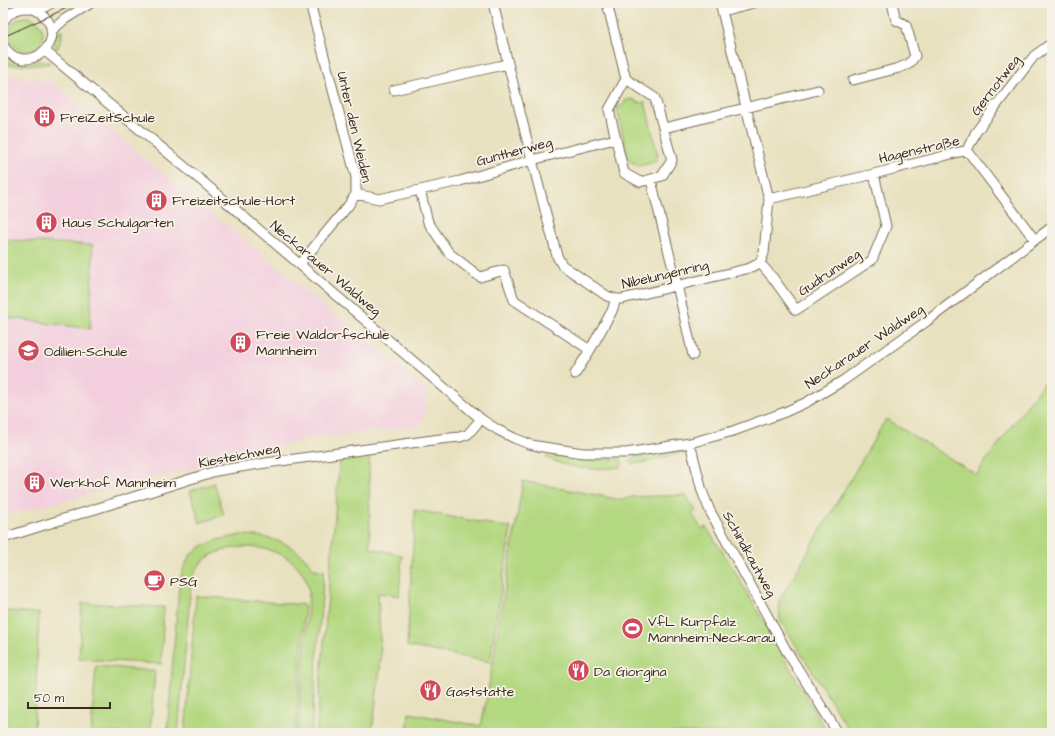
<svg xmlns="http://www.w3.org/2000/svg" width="1055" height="736" font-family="'Architects Daughter',sans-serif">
<rect width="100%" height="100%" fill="#f7f3e8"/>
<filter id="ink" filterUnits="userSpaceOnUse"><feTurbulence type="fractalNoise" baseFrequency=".025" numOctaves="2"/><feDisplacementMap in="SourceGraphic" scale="8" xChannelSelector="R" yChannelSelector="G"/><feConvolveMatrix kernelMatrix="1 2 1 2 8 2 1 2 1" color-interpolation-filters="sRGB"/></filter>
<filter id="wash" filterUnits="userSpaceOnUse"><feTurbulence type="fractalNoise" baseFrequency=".012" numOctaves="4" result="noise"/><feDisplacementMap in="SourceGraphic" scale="16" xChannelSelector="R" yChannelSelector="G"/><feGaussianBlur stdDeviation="0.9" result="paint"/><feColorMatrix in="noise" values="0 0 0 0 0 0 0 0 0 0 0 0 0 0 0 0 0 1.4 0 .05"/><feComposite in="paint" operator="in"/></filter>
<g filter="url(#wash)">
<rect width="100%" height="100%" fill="#e8e1bf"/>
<path fill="#f3cfde" d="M3 75 51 81 429 392 420 426 313 438 3 516Z"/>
<path fill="#b4d881" stroke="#788150" d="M9 34a17 17 0 1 1 34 0a17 17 0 1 1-34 0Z
M62 31C62 38 61 43 57 49 53 43 54 39 57 33Z
M9 57C26 68 33 57 50 63L43 65H3V58Z
M633 99 639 103 645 102 658 156 655 162 639 166 628 160 617 108 622 106 626 100Z
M7 240 93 245 90 329 3 317Z
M1052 372V733H851L780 620 779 601 886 419 977 475 982 466Z
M681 450 683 452 653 461 632 464 631 461 634 457Z
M369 454 370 548 402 555 399 596 378 593 381 660 372 733H316L340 457Z
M551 455 589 460 621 459 622 463 621 467C613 468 604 469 596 469 579 469 560 465 545 457Z
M523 481 622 500 631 497 686 495 696 511 692 514 702 529 706 527 733 568 827 733H407L409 713 481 726 488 691Z
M214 483 224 515 200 523 190 491Z
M415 510 511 528 490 662 407 646Z
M241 535C263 535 288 541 304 557 308 561 311 565 314 569L324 570 311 733H297L309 594C308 584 305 574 297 566 274 542 223 540 200 564 196 569 193 577 191 584L178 733H167L179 585 183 569 190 555 202 546 218 540Z
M196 596 305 605 295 733H185Z
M82 603 164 607 161 664 79 659Z
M3 611 39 613 34 731 3 730Z
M96 666 155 671 150 733H91Z"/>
</g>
<g filter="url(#ink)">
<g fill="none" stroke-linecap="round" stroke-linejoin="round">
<defs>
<path id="minor" d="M493 3 532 160 557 256 562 265 607 296 616 299H622L750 268 760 263 764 253 769 199 720 3
M607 3 626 79 609 110 624 173 640 182 662 176 672 160 655 98 626 79
M37 11 52 3
M722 11 754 3
M3 22C7 14 16 8 25 8 33 8 40 11 45 17 69 44 23 79 3 45
M51 31 65 19 91 3
M45 51 203 182 481 419 498 430 514 438 529 444 537 446 583 453H626L690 443 733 431 785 412 807 402 844 380 927 321 1052 227
M853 80 899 68 909 64 915 56 906 25 896 20 892 3
M394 90 507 64
M664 128 818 90
M967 150 976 132 1034 56 1052 43
M651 180 677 285 693 355
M420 190 428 222 449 253 480 277 504 270 514 300 590 350
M356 194 379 199 420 190 460 181 532 160 615 139
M769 199 874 174 967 150 1035 240
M760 263 773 278 796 310 872 260 886 226 874 174
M300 264 348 206 356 194V177L310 3
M575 374 590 350 612 311 616 299
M690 443 702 491 710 511 786 650 838 733
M3 538 216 471 266 463 440 439 460 437 468 434 481 419"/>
</defs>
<use href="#minor" stroke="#786a56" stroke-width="11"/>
<use href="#minor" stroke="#fff" stroke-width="9"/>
<path stroke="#3b2a1e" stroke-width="1" d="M3 37 78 3"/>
</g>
</g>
<defs>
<symbol id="building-disc" viewBox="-11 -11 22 22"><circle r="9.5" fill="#d1495b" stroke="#f7f3e8"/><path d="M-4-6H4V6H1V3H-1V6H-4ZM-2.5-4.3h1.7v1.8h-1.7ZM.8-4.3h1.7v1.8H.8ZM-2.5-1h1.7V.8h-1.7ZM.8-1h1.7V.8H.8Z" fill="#fff"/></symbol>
<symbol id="school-disc" viewBox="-11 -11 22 22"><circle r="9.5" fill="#d1495b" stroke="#f7f3e8"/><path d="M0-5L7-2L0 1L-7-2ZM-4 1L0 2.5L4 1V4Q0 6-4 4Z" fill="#fff"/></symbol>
<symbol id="cafe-disc" viewBox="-11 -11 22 22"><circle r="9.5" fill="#d1495b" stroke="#f7f3e8"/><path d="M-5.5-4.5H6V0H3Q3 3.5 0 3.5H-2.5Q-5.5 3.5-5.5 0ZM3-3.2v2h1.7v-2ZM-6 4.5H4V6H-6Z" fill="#fff"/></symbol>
<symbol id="stadium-disc" viewBox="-11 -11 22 22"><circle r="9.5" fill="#d1495b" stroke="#f7f3e8"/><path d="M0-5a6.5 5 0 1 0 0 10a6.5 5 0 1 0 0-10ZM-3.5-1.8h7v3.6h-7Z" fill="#fff"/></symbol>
<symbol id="restaurant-disc" viewBox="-11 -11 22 22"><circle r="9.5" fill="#d1495b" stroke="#f7f3e8"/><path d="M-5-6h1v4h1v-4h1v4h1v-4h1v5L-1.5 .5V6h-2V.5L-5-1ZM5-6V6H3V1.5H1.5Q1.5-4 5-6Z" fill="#fff"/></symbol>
</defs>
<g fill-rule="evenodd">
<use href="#building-disc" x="32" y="104" width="25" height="25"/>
<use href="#building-disc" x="144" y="188" width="25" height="25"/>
<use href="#building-disc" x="34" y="210" width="25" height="25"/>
<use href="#building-disc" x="228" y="330" width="25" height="25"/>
<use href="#school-disc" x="16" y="338" width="25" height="25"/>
<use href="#building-disc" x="22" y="470" width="25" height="25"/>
<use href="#cafe-disc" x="142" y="568" width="25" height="25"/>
<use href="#stadium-disc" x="620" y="616" width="25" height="25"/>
<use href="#restaurant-disc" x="566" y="658" width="25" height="25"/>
<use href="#restaurant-disc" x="418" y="678" width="25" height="25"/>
</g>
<g text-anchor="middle" stroke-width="3.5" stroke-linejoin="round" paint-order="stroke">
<g font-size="14" fill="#3b2a1e" stroke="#f7f3e8">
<text transform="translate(995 85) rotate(-53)" y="5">Gernotweg</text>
<text transform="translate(355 127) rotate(77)" y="5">Unter den Weiden</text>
<text transform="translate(919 149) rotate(-13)" y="5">Hagenstraße</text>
<text transform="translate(514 151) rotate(-15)" y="5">Guntherweg</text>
<text transform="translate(326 268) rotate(40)" y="5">Neckarauer Waldweg</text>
<text transform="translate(829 272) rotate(-34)" y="5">Gudrunweg</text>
<text transform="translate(665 274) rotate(-13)" y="5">Nibelungenring</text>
<text transform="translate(864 346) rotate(-34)" y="5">Neckarauer Waldweg</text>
<text transform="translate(239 455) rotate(-11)" y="5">Kiesteichweg</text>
<text transform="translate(750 554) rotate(61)" y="5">Schindkautweg</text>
</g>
<g font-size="14" fill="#3b2a1e" stroke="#f7f3e8" text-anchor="start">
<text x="60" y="122">FreiZeitSchule</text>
<text x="172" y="205">Freizeitschule-Hort</text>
<text x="62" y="227">Haus Schulgarten</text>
<text x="256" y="339">Freie Waldorfschule<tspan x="256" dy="16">Mannheim</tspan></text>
<text x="44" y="356">Odilien-Schule</text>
<text x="50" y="487">Werkhof Mannheim</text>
<text x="170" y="586">PSG</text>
<text x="648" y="626">VfL Kurpfalz<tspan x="648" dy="16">Mannheim-Neckarau</tspan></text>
<text x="594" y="676">Da Giorgina</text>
<text x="446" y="696">Gaststatte</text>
</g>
</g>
<rect width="1055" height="736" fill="none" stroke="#f7f3e8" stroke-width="16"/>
<path d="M28 702v6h82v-6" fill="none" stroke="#3b2a1e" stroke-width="2"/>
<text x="34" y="702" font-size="12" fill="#3b2a1e" stroke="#f7f3e8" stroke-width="3" paint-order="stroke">50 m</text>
</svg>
